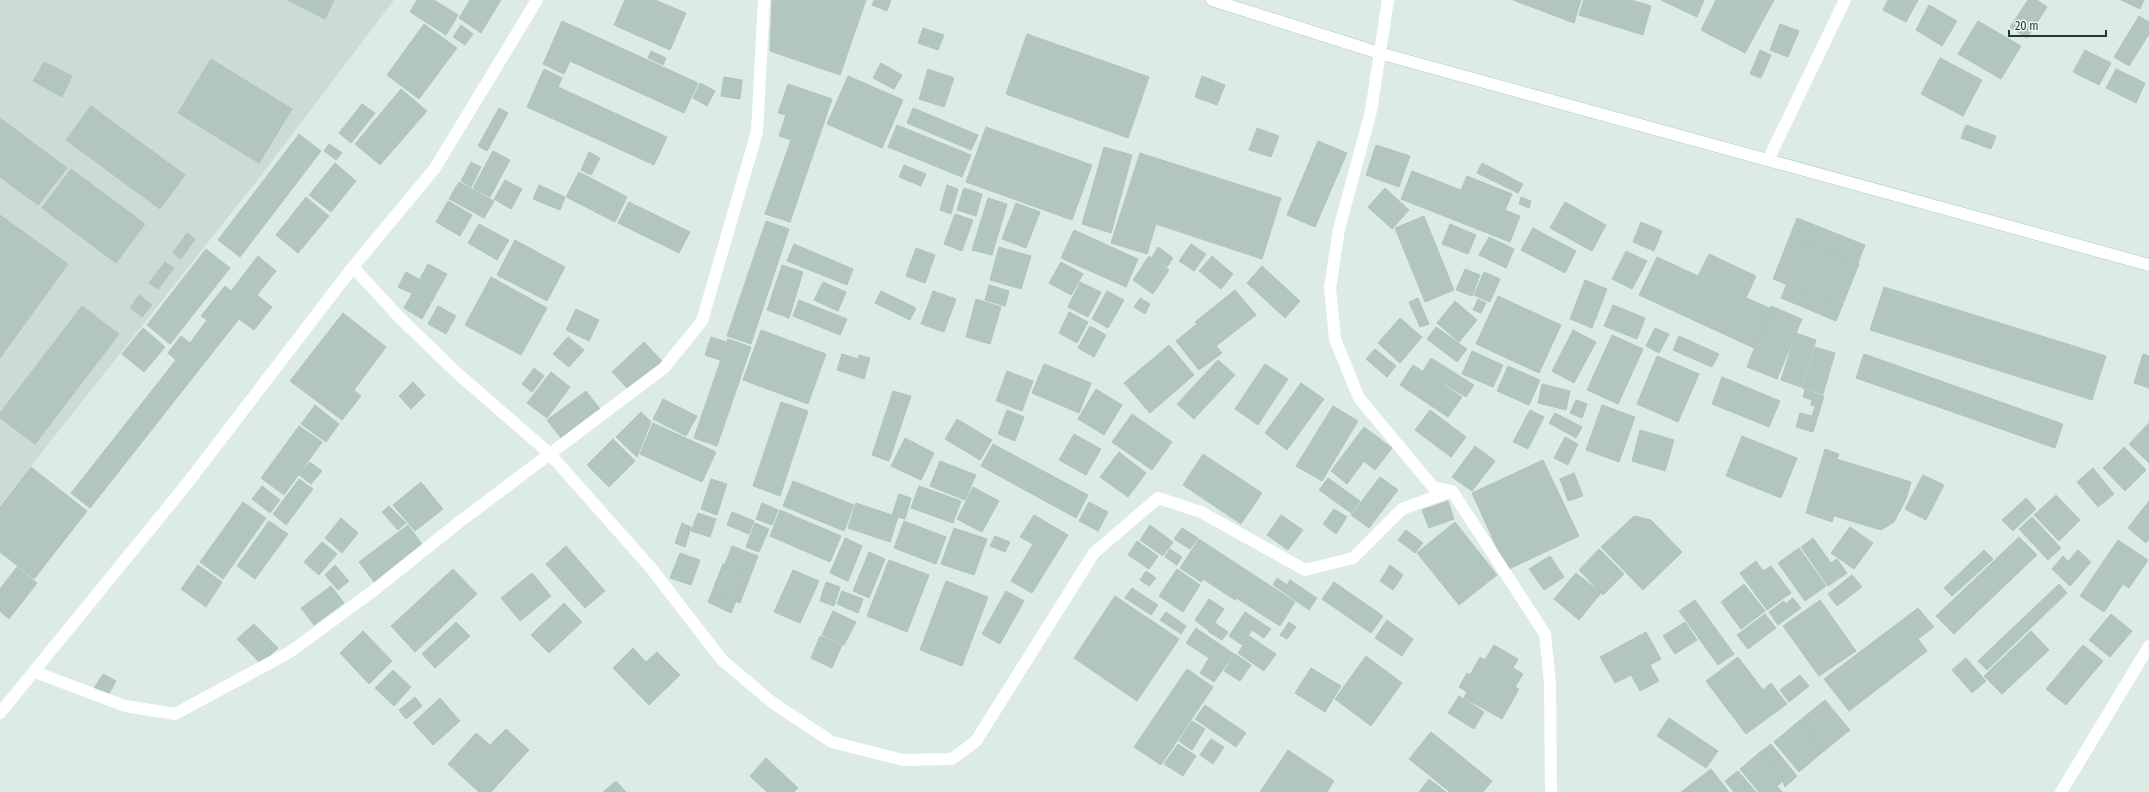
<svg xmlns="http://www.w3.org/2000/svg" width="2149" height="792" font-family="'Fira Sans Condensed',sans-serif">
<rect width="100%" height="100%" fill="#ddebe5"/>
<path fill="#ccdbd4" d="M0 0H394L259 178 0 505Z"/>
<path fill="#b3c6be" stroke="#afc5bc" d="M287 0H334L325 19Z
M417 0H434L458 15 446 35 410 12Z
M470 0H501L481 33 459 18Z
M625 0H655L686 13 670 50 614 25Z
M772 0H866L840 75 770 51Z
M874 0H891L887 11 872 5Z
M1513 0H1581L1574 23Z
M1584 0H1631L1651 6 1643 35 1579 15Z
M1661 0H1704L1697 17Z
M1716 0H1774L1745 53 1701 30Z
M1888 0H1918L1906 22 1883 10Z
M2028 0H2037L2047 7 2027 38 2010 27Z
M2121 0H2144L2140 9Z
M1929 5 1957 21 1942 46 1916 30Z
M2139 16 2149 22V34L2129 66 2114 57Z
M562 21 698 83 684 113 570 61 564 74 543 64Z
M1978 21 2021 46 2001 79 1958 54Z
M424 24 457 48 419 99 387 75Z
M1780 24 1799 31 1788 57 1770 50Z
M461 25 473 34 465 45 453 37Z
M923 28 944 35 938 50 918 43Z
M1027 34 1149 77 1128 138 1006 94Z
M1760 50 1771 55 1761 78 1750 74Z
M2085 50 2111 63 2099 85 2073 72Z
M651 51 666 58 663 65 648 58Z
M1940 58 1982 80 1963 116 1921 94Z
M211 59 292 109 259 163 178 113Z
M44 62 72 76 62 97 33 81Z
M881 63 902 75 894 89 873 78Z
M544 69 562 78 558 87 667 137 654 165 527 107Z
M928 69 954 78 944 107 919 99Z
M2116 69 2145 83 2136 103 2106 88Z
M848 76 903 100 882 148 827 124Z
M1202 76 1225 85 1217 105 1195 97Z
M724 77 742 80 740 99 721 96Z
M700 83 715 91 707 106 693 98Z
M788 84 832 99 790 222 765 214 791 140 779 136 786 115 778 113Z
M401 89 427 111 380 165 355 144Z
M362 104 375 113 351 143 339 133Z
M91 106 185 175 160 209 66 140Z
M499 108 508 113 487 151 478 146Z
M913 108 978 135 971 150 907 123Z
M0 118 67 168 38 205 0 177Z
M897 125 971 155 962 177 888 147Z
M1966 125 1996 136 1991 149 1961 138Z
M986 127 1092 165 1072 220 966 182Z
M1257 128 1279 136 1271 157 1249 150Z
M299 134 321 151 240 257 218 240Z
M1318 141 1347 153 1315 227 1287 215Z
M329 144 342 153 336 160 324 151Z
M1376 145 1410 156 1399 187 1366 175Z
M1104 147 1132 155 1111 233 1082 224Z
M493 151 510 160 490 197 473 188Z
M589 152 600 158 591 175 581 170Z
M1140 153 1281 198 1262 259 1156 224 1147 254 1111 243Z
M471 162 481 167 471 187 461 181Z
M335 163 356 181 331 212 309 195Z
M1482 163 1523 184 1518 193 1477 173Z
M904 165 926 174 921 186 899 177Z
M71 169 145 224 116 263 42 208Z
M1412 171 1461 190 1467 176 1512 194 1505 210 1520 216 1510 242 1401 199Z
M579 172 627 197 615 222 566 197Z
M505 180 522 189 511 209 494 199Z
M459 182 494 201 484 218 449 199Z
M539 185 565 197 560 210 533 199Z
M947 185 958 189 951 214 940 210Z
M964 188 982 194 976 216 957 210Z
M1385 188 1409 210 1392 229 1368 207Z
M306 197 329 216 298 253 276 235Z
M1521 197 1531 201 1529 208 1519 204Z
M988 198 1007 204 992 255 972 250Z
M448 201 472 215 460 236 436 222Z
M629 202 690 232 679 253 618 223Z
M1565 202 1606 225 1592 251 1550 228Z
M1016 203 1040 212 1026 248 1002 239Z
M955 214 973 220 962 251 944 244Z
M0 215 68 264 0 358Z
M1424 216 1454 290 1425 302 1395 228Z
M1797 218 1865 245 1841 306 1773 279Z
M766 221 789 229 751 344 727 336Z
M1641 222 1662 231 1654 251 1633 242Z
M479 224 509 240 497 260 468 243Z
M1450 224 1476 235 1468 254 1442 244Z
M1533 228 1576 251 1565 273 1521 250Z
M1074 230 1138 259 1126 287 1061 258Z
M187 233 195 239 181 259 173 253Z
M1489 237 1514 249 1506 268 1479 255Z
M515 240 565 267 547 301 497 275Z
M1804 241 1859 264 1836 321 1781 298Z
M794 244 853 269 847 285 787 261Z
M1191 244 1206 254 1194 271 1179 261Z
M999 247 1031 256 1021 289 990 280Z
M1158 247 1173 258 1167 267 1152 257Z
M916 248 935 255 925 283 906 276Z
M206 249 230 268 170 344 147 325Z
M1626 251 1647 261 1632 289 1612 279Z
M1709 254 1756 276 1746 298 1772 309 1754 348 1639 295 1657 257 1698 276Z
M258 256 276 271 257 295 272 307 254 330 239 319 90 508 71 493 176 360 168 353 181 336 190 343 207 320 201 316 225 286 231 291Z
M1149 256 1169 270 1153 294 1133 280Z
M1212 256 1233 274 1221 289 1199 271Z
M165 262 174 268 158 289 149 283Z
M1061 262 1083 274 1071 295 1049 283Z
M428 264 447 274 422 319 404 308Z
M782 265 803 272 789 318 767 310Z
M1262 266 1300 301 1285 318 1247 283Z
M1465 269 1480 275 1472 296 1456 290Z
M406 272 419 279 411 293 398 287Z
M1484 272 1500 279 1490 302 1474 295Z
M491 277 547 308 521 355 465 325Z
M1585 280 1607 289 1592 328 1570 319Z
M823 282 846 292 838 311 814 300Z
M1080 282 1101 292 1088 317 1068 307Z
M989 285 1009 291 1005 306 985 300Z
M1884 287 2106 356 2092 400 1870 330Z
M1235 290 1256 315 1216 346 1222 353 1199 370 1176 341 1197 324 1195 322Z
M881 291 916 308 910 320 875 303Z
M933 291 956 299 944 332 921 324Z
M1107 291 1124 300 1108 328 1092 319Z
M139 295 152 305 142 317 130 308Z
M1498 296 1561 325 1539 373 1476 344Z
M1140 298 1150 304 1145 314 1134 307Z
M1418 298 1429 324 1420 327 1409 302Z
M976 299 1001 307 990 344 966 337Z
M1478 299 1486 303 1481 313 1473 310Z
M799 300 847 319 840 335 793 316Z
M1455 301 1477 320 1459 342 1437 323Z
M1613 305 1645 318 1637 339 1604 326Z
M82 306 119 334 35 444 0 418V413Z
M438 306 456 316 446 334 428 324Z
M1771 306 1802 319 1777 379 1747 367Z
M576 309 599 320 589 341 566 330Z
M1069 312 1088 322 1077 343 1059 333Z
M343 313 386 347 354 390 361 396 342 420 290 381Z
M1400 318 1422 337 1400 363 1378 343Z
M1090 326 1106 335 1094 357 1078 348Z
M1436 327 1467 349 1457 362 1427 339Z
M143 328 165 347 144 372 122 354Z
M1655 328 1669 334 1659 353 1646 346Z
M761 330 826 354 808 404 743 380Z
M1573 330 1596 342 1574 383 1552 371Z
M1796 333 1816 340 1801 387 1781 380Z
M1612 335 1643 349 1618 404 1587 390Z
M1679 336 1719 354 1712 367 1673 350Z
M568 337 584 350 569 367 553 354Z
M711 337 726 342 720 360 705 355Z
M728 339 751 347 717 446 694 438Z
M644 342 662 361 630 391 612 372Z
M1169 345 1194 375 1150 413 1124 383Z
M1815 347 1835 353 1823 394 1802 388Z
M1375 349 1396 366 1387 377 1366 359Z
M1472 351 1503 365 1493 387 1462 374Z
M842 354 858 359 859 355 870 358 864 379 837 370Z
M1864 354 2063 424 2055 448 1856 378Z
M2143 354 2149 356V388L2134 383Z
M1657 356 1699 374 1678 422 1637 404Z
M1431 358 1474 385 1466 397 1423 371Z
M1218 360 1235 375 1194 419 1177 404Z
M1044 364 1091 383 1079 413 1032 393Z
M1265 364 1288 379 1258 425 1235 409Z
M1413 365 1462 397 1448 417 1400 385Z
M1508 366 1540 380 1529 405 1497 391Z
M534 368 544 376 532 392 522 384Z
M1007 371 1033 381 1022 411 996 401Z
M551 372 570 387 547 418 527 403Z
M1722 377 1780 401 1769 427 1712 404Z
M413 382 425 395 411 409 399 396Z
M1301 383 1324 399 1287 450 1265 433Z
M1542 384 1570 391 1566 410 1538 403Z
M1096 389 1122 405 1104 435 1078 419Z
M1805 390 1824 396 1813 432 1796 427 1800 413 1812 416 1815 406 1811 405 1812 400 1803 397Z
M586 391 600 409 561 438 547 420Z
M893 391 911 396 889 461 872 455Z
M663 399 697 416 686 436 653 419Z
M1576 400 1587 404 1582 418 1570 413Z
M781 402 808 411 780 496 753 486Z
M315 405 339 424 326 442 301 424Z
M1602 405 1635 417 1619 462 1586 450Z
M1333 406 1358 421 1322 481 1296 466Z
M1007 410 1024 417 1015 441 998 434Z
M1430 410 1466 437 1451 457 1415 430Z
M1530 410 1544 417 1528 449 1513 442Z
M641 412 651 422 637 457 616 437Z
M1555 413 1582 427 1576 438 1549 423Z
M1132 414 1172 442 1152 470 1112 442Z
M957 419 992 440 980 460 945 439Z
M653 423 716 452 702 482 640 454Z
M2149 423V463L2129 444Z
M299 426 322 442 284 495 261 478Z
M1364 427 1392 448 1375 470 1364 461 1347 484 1331 471Z
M1640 430 1674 440 1665 471 1632 461Z
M1074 434 1101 449 1086 475 1059 460Z
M1742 436 1797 458 1781 498 1726 476Z
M1565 437 1578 444 1568 465 1554 458Z
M905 438 934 453 921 480 891 466Z
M613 439 635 461 609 487 587 465Z
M993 444 1088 495 1076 518 981 466Z
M1475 446 1495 461 1472 491 1452 477Z
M2124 447 2146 470 2125 491 2103 468Z
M1825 449 1839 454 1837 459 1911 482 1906 499 1894 522 1881 530 1834 516 1832 522 1806 513Z
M1119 452 1146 473 1128 497 1100 477Z
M1203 454 1262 493 1241 524 1183 485Z
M1543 460 1579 536 1507 570 1472 493Z
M940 461 976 475 965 500 930 486Z
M310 462 322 471 311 484 299 475Z
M31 467 87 511 34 579 0 552V507Z
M2093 468 2114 494 2098 507 2077 482Z
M1574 473 1583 496 1568 501 1560 479Z
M1923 475 1944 485 1926 520 1905 509Z
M1380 477 1398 490 1369 528 1351 515Z
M1328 478 1360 501 1351 513 1319 490Z
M299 479 313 489 286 525 273 514Z
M711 479 727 484 717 515 701 509Z
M793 481 854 505 844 531 783 506Z
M421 482 443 509 415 531 393 505Z
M262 486 280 500 270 513 252 499Z
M919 486 961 501 953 523 911 508Z
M973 487 999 501 982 532 957 519Z
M899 494 911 498 905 519 892 515Z
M2056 495 2080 520 2059 541 2034 515Z
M2026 498 2036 509 2013 531 2002 520Z
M1448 501 1454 519 1429 528 1422 510Z
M2149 501V539L2146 543 2128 528Z
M243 502 266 518 223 579 200 562Z
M1089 502 1108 512 1098 531 1079 521Z
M762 503 778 510 772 525 756 519Z
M856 503 898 517 890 542 848 528Z
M389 506 406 523 398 530 382 512Z
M1334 509 1347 517 1336 534 1323 524Z
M780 510 841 536 830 562 770 536Z
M732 512 754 521 749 534 727 525Z
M698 513 716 519 710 537 691 531Z
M1034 515 1068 535 1032 593 1011 581 1033 544 1020 537Z
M1281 515 1303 530 1288 550 1267 535Z
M1634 516 1651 520 1682 552 1643 590 1601 547Z
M2032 517 2061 548 2048 560 2019 529Z
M341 518 358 533 342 553 325 538Z
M269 521 288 534 255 579 237 566Z
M904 521 946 537 936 564 894 548Z
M1455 522 1497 575 1459 605 1417 553Z
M682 523 691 527 685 547 675 543Z
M755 523 769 529 759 552 746 547Z
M408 525 424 547 375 583 359 562Z
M1150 525 1173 542 1163 556 1140 540Z
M1850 527 1873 543 1854 569 1831 553Z
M954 528 987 539 974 575 941 564Z
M1182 528 1198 538 1190 549 1174 539Z
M1406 530 1423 543 1415 553 1398 540Z
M995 536 1010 542 1005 552 990 546Z
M2019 537 2037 555 1954 634 1936 616Z
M845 538 862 546 848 581 830 573Z
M1813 538 1831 563 1837 559 1847 573 1828 586 1801 547Z
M1199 539 1295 602 1280 626 1236 598 1235 600 1203 579 1201 582 1180 568Z
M2118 540 2148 560 2129 588 2123 584 2104 612 2080 596Z
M1137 541 1158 556 1149 569 1128 555Z
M322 542 337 554 319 575 304 562Z
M566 546 605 591 585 608 546 564Z
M732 546 758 556 740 603 714 592Z
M1799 548 1826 586 1805 601 1778 563Z
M1170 549 1182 557 1177 565 1165 557Z
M1599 549 1624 574 1603 595 1579 570Z
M1984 550 1993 559 1952 596 1944 588Z
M2078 550 2091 562 2070 586 2052 569 2063 556 2068 561Z
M869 552 885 559 869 598 853 591Z
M680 553 700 560 691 585 670 578Z
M1550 556 1564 577 1544 590 1529 569Z
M889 560 929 575 907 632 867 616Z
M1756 561 1763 571 1771 566 1791 593 1767 610 1740 573Z
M723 564 747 575 731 613 708 602Z
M198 565 222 582 206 607 181 589Z
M335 565 349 581 338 590 325 575Z
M1390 565 1403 575 1393 590 1380 581Z
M17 567 37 583 9 619 0 611V589Z
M453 569 477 594 415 652 391 626Z
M1177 569 1200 585 1183 612 1159 596Z
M793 570 819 581 800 623 774 612Z
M1146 571 1156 578 1149 586 1140 580Z
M532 573 551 596 520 621 501 598Z
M1576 573 1601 593 1579 620 1554 599Z
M1852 575 1862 587 1837 606 1828 594Z
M1277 578 1287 585 1290 580 1317 598 1309 610 1273 585Z
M946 581 988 597 962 666 920 650Z
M826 582 840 587 834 606 820 601Z
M1334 582 1383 616 1371 633 1322 599Z
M1744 584 1765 611 1741 629 1721 602Z
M2059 584 2067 593 1987 670 1978 661Z
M331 586 344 603 314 625 301 608Z
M1132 588 1158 605 1151 615 1125 598Z
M842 591 863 599 858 613 837 604Z
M1006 591 1024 601 1000 644 982 634Z
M1115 596 1179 639 1137 701 1074 658Z
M1793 598 1801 608 1778 625 1769 612 1784 601 1785 604Z
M1209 599 1224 609 1209 631 1195 620Z
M1695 600 1734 654 1718 665 1679 611Z
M1820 600 1856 651 1819 676 1783 626Z
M564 603 582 622 549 653 531 635Z
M1918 608 1934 627 1918 639 1927 651 1849 711 1824 679Z
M833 611 856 622 844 645 822 635Z
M1166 612 1186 626 1181 634 1160 620Z
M1245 612 1271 629 1264 638 1252 630 1242 645 1229 636Z
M1765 614 1776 628 1748 649 1737 635Z
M2111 614 2132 631 2110 657 2089 640Z
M1387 620 1413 639 1402 656 1375 638Z
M456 622 470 636 435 668 422 654Z
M1289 622 1296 627 1287 639 1280 635Z
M1685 622 1697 640 1675 654 1663 636Z
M1215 623 1228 632 1222 640 1209 632Z
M254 624 278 648 261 664 237 639Z
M1196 628 1234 654 1214 682 1200 673 1209 658 1186 643Z
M363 631 392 661 369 684 340 653Z
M2031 631 2049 650 2002 694 1984 676Z
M1646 632 1661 659 1650 665 1659 681 1640 691 1631 675 1615 683 1600 657Z
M820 636 842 645 832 668 811 658Z
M1249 636 1276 654 1264 671 1238 653Z
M1494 645 1518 659 1513 668 1523 674 1515 687 1519 689 1502 719 1464 698 1467 692 1459 687 1467 673 1470 675 1480 657 1485 660Z
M2083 645 2103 661 2066 705 2046 689Z
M633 648 646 662 657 652 680 675 649 705 613 668Z
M1235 654 1251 665 1240 681 1224 671Z
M1366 656 1402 683 1371 726 1335 699Z
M1738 657 1763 690 1771 683 1787 704 1746 734 1706 681Z
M1966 658 1986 681 1972 693 1952 670Z
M1311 668 1341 686 1325 712 1295 693Z
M1187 669 1213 687 1161 765 1134 747Z
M393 670 411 687 394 706 375 688Z
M103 674 116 681 107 697 93 690Z
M1800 675 1809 686 1789 702 1780 690Z
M1459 696 1484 712 1474 729 1448 713Z
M415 697 422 706 406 719 399 710Z
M440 698 460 721 433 745 413 723Z
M1825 700 1850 730 1824 751 1799 721Z
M1205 705 1246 733 1236 747 1195 719Z
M1669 718 1718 751 1706 768 1657 736Z
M1192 721 1205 729 1192 750 1179 741Z
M1799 721 1824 751 1799 772 1774 742Z
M506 729 529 750 491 792H479L448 764 476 733 490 745Z
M1431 732 1492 781 1483 792H1450L1409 759Z
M1211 739 1224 747 1213 764 1200 755Z
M1178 744 1196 756 1183 776 1164 764Z
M1771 744 1797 776 1785 787 1783 781 1759 753Z
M1288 750 1334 781 1327 792H1260Z
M1759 753 1783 781 1777 786 1782 792H1759L1740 769Z
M766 758 798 788 794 792H767L750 776Z
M1711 769 1729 792H1681Z
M1738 771 1756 792H1734L1725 781Z
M1429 779 1446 792H1419Z
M616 781 626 792H603Z"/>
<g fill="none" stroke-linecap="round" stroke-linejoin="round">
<defs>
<path id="secondary" d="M1212 0 1379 53 2149 265"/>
</defs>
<use href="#secondary" stroke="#b0ccc1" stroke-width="13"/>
<path stroke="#fff" stroke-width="12" d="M1388 0 1371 111 1339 229 1330 288 1335 339 1359 398 1433 487 1452 491 1545 634 1550 682 1551 792
M1768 160 1845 0
M353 267 399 317 457 373 549 453 651 568 722 660 773 703 832 742 903 760 952 759 976 741 1094 553 1158 498 1201 512 1305 570 1353 558 1402 509 1452 491
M35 672 125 706 175 714 290 652 373 591 458 523 664 368 702 321 757 132 764 0
M0 713 186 485 353 267 435 168 537 0
M2061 792 2149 646"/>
<use href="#secondary" stroke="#fff" stroke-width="12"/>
</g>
<path d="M2009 30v6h97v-6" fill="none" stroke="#1e3c34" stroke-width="2"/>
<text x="2015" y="30" font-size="12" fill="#1e3c34" stroke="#eef7f3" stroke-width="3" paint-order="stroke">20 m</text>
</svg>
